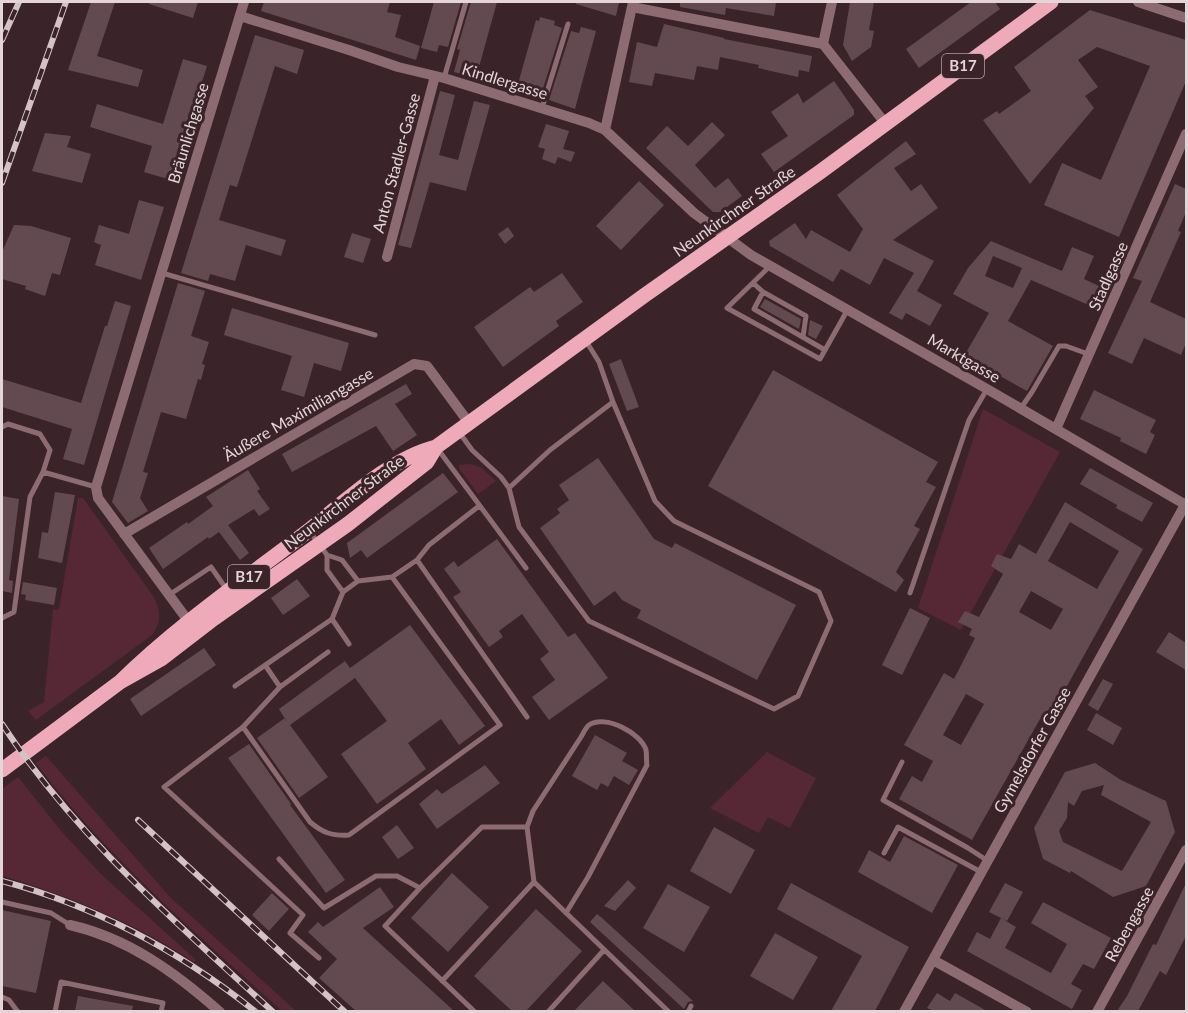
<svg xmlns="http://www.w3.org/2000/svg" width="1188" height="1013" font-family="Lato,sans-serif">
<rect width="100%" height="100%" fill="#3a2429"/>
<path fill="#562835" d="M983 409 1060 452 961 630 918 608Z
M470 464 480 467 496 481 478 494 459 468V465Z
M78 498H83L153 596C161 611 162 621 152 635L36 720 28 711 44 702 53 610 59 609Z
M767 752 816 778 790 828 768 817 759 833 710 808Z
M46 756 170 897 296 1011H282C196 933 106 856 36 763Z
M18 777 62 832 102 875 196 960 194 962C135 923 70 896 2 876V789Z"/>
<path fill="#634a50" fill-rule="evenodd" d="M91 2H115L97 56 143 70 138 87 68 70Z
M149 2H198L193 18 149 4Z
M264 2H390L387 12 401 15 395 37 420 46 416 60 261 11Z
M434 2H461L448 47 439 45 437 52 421 48Z
M471 2H497L476 78 454 72 460 50 457 49Z
M576 2H619L616 16 576 4Z
M680 2H776L774 16 726 8 725 15 680 7Z
M850 2H874L869 30 874 31 871 47 852 61 843 45Z
M971 2H995L1000 9 919 68 906 49Z
M1090 10 1186 40V81L1119 237 1044 205 1062 163 1101 180 1150 66 1097 47 1078 60 1098 87 1085 96 1094 108 1030 184 983 120 997 111 999 114 1031 91 1014 67Z
M540 17 555 21 554 25 562 28 540 98 516 91 536 20 539 21Z
M664 24 724 38V39L812 56 809 72 799 70 798 77 758 68 759 65 720 57 718 70 697 66 694 80 655 73 652 86 629 82 637 42 657 47Z
M581 27 596 31 575 109 549 100 571 31 579 33Z
M255 35 304 50 297 74 275 66 237 187 230 185 219 220 286 240 281 256 246 245 235 281 210 274 208 281 181 273Z
M183 59 207 66 171 180 144 172 152 146 90 127 97 104 163 124Z
M834 81 854 110V115L774 172 761 154 788 136 771 112 798 93 803 103Z
M440 91 455 95 439 155 458 160 474 101 490 105 466 191 430 182 411 248 398 245Z
M712 122 725 135 695 165 715 188 728 178 742 196 720 212H713L646 148 667 126 688 146Z
M546 124 569 131 563 149 575 152 571 162 558 157 555 164 542 159 545 149 538 147Z
M45 133 71 136 67 147 91 154 82 183 32 171Z
M906 141 916 154 894 168 911 191 921 184 938 208 893 240 934 261 917 291 942 305 930 326 906 313 902 320 889 313 914 273 884 258 870 285 841 269 833 282 770 246 769 241 795 223 806 239 811 230 850 252 863 229 837 195Z
M639 181 664 205 621 250 596 226Z
M1175 184 1186 189V212L1178 231 1181 232 1150 302 1186 319V343L1181 355 1144 338 1132 364 1108 353 1142 281 1133 278Z
M139 200 164 207 141 280 95 265 101 245 94 242 99 225 129 234Z
M14 225 31 226 71 238 60 275 52 273 45 296 25 289 26 286 2 279V252Z
M508 227 514 236 505 244 498 234Z
M352 233 371 239 363 263 344 257Z
M991 241 1062 271 1072 247 1094 256 1084 279 1099 286 1091 306 1031 280 1008 321 1053 346 1027 391 964 356 989 313 953 294 968 268ZM993 256 1022 268 1013 288 985 276Z
M562 273 583 302 556 321 559 326 503 367 474 327 530 287 534 292Z
M178 283 205 291 191 336 209 342 202 364 205 365 201 380 198 379 186 419 161 412 143 472 148 473 140 498 148 511 128 523 112 502Z
M765 299 801 319 799 329 760 307Z
M115 301 131 306 84 465 63 459 72 429 2 407V379L81 403 105 326H107Z
M232 308 349 343 341 371 314 363 304 397 281 390 292 356 224 335Z
M810 320 823 326 816 339 808 335Z
M621 359 639 407 627 411 609 364Z
M773 370 938 462 926 482 936 487 914 526 920 529 896 572 904 580 896 592 708 486Z
M406 384 412 394 395 404 417 435 393 451 376 426 292 472 282 454Z
M1094 390 1156 420 1150 432 1155 435 1146 454 1120 441 1121 438 1080 419Z
M598 458 654 539 672 548 675 543 796 605 757 680 637 618 641 610 622 600 615 591 594 606 540 528 560 513 557 509 569 500 559 485Z
M1090 468 1153 503 1142 522 1116 508 1117 505 1080 484Z
M248 470 260 489 257 491 270 509 259 516 254 509 228 525 249 553 240 560 219 532 209 539 208 537 163 569 149 548 187 522 188 524 213 506 206 497Z
M443 473 458 492 367 558 361 550 350 558 347 543Z
M55 492 75 495 62 563 38 558 42 532 48 533Z
M2 496 19 499 9 580 13 581 12 593 2 591Z
M1065 502 1143 549 1047 722 1040 719 972 840 899 799 912 776 922 782 933 761 904 745 944 673 954 679 975 638 969 635 972 629 958 622 965 611 979 617 1003 574 991 566 997 554 1011 559 1019 544 1036 554ZM1070 522 1119 551 1097 589 1048 561ZM1031 591 1063 609 1051 630 1019 612ZM966 694 984 704 961 745 943 735Z
M497 539 568 637 575 633 608 678 549 720 532 697 555 680 540 659 549 652 522 614 499 631 503 637 489 647 453 597 461 592 444 569 454 561 458 567Z
M297 579 310 596 283 615 271 598Z
M23 582 57 588 54 605 25 600 26 595 21 594Z
M910 608 930 618 902 675 882 665Z
M410 625 485 726 459 745 441 719 408 743 426 769 377 804 341 754 387 721 355 678 290 725 328 777 299 798 257 738 285 718 287 722 279 709 345 661 350 668Z
M1169 632 1186 643V670L1156 652Z
M204 648 216 665 141 716 130 699Z
M1103 679 1113 684 1098 711 1088 705Z
M1096 713 1122 728 1113 745 1087 730Z
M595 735 627 753 622 761 638 770 629 785 614 776 608 787 601 783 597 790 572 776Z
M249 744 291 804 290 805 345 880 326 893 228 758Z
M1095 763 1121 780 1166 801 1175 832 1146 886 1113 897 1071 871 1070 873 1043 859 1034 828 1065 772ZM1104 785 1101 795 1151 822 1122 871 1063 842 1059 831 1067 818 1068 802 1074 806 1082 791Z
M485 765 500 783 437 829 419 804 437 789 442 794Z
M397 825 414 848 398 859 382 837Z
M714 827 755 850 731 894 690 871Z
M904 836 958 865 932 913 858 872 869 850 890 862Z
M452 873 489 907 448 952 411 918Z
M628 880 636 888 615 911 604 906Z
M791 883 909 947 875 1011H831L862 956 777 909Z
M1005 883 1023 892 1007 921 989 912Z
M1186 883V936L1166 975 1160 971 1138 1011H1117L1127 996 1153 944 1156 945Z
M668 884 710 907 684 952 643 928Z
M380 887 394 907 363 928 454 1011H356L319 978 337 959 308 932 318 922 323 927Z
M272 893 289 909 269 931 252 915Z
M1043 902 1111 938 1094 969 1083 964 1071 984 1082 990 1072 1009 967 951 977 932 990 939 1001 918 1016 927 1005 948 1051 973 1067 944 1031 923Z
M536 909 582 951 526 1011H512L474 976Z
M2 910 51 921 36 993 2 986Z
M597 914 602 918 693 1001 688 1002 684 1009 590 922Z
M775 933 818 957 793 1000 750 976Z
M603 981 635 1011H574Z
M937 993 950 1001 955 993 987 1011H934L927 1008Z
M78 996 133 1006 132 1011H75Z"/>
<g fill="none" stroke-linecap="round" stroke-linejoin="round">
<path stroke="#8c6b72" stroke-width="5" d="M444 78 466 2
M542 108 568 24
M769 267 727 308 820 359 848 309
M162 273 375 335
M753 283 763 292 806 316 803 337
M763 292 754 309 825 350
M1021 408 1032 392 1059 346H1066L1088 354
M2 427 8 424 40 434 50 450 43 472 30 497 14 612 2 618
M459 432 472 450 501 477 509 488 519 527 589 621 774 709 798 696 831 621 819 592 674 521 655 501 613 402 599 362 586 341
M437 448 526 568
M43 472 96 487
M509 488 550 450 613 402
M310 532 327 555V570L343 592
M327 555 342 560 358 581
M417 560 527 717
M910 593 969 420 987 389
M169 595 211 567 227 590
M332 619 349 644
M265 665 280 687
M235 686 332 619 343 592 358 581 392 577 417 560 429 545 479 506
M243 727 310 822C323 833 332 836 349 835L500 725 392 577
M902 762 883 800 968 848 988 861
M884 853 898 827 981 872
M279 859 324 908 376 876H397L420 888
M534 882 527 827 533 811 581 737C583 734 586 727 589 725 605 714 641 733 646 750 647 755 646 761 647 765L588 877 566 913
M2 902 51 913 70 925
M319 958 290 933 303 915 164 787 243 727 280 687 328 652
M442 981 534 882 669 1012
M2 997 9 1000 18 1012
M55 1012 61 982 163 1003 161 1012
M475 1012 385 926 420 888 482 827H527
M548 1012 604 950
M688 1012 691 1006"/>
<path stroke="#8c6b72" stroke-width="10" d="M1138 2 1186 18
M632 7 823 44 885 123
M240 16 349 50 398 67 444 78 589 123 605 130 694 213 751 255 987 389 1186 505
M823 44 832 2
M605 130 633 2
M387 257 435 76
M1056 429 1186 134
M124 534 414 364 427 366 469 423
M189 622 98 498 96 487 244 2
M70 925C128 938 176 973 220 1012
M933 960 1027 1012
M904 1012 1186 503
M1097 1012 1186 850"/>
<path stroke="#eeaab9" stroke-width="15" d="M120 682C177 626 244 580 308 531 345 502 389 459 436 447L645 295 820 172 1051 2
M2 770 120 682 161 659 213 619 348 524 427 462 436 447"/>
<defs>
<path id="rail" d="M2 40 19 2
M2 183 66 2
M2 724C77 838 174 920 273 1012
M138 820 345 1012
M2 881C95 906 181 952 256 1012"/>
</defs>
<use href="#rail" stroke="#d3c3c6" stroke-width="6"/>
<use href="#rail" stroke="#3a2429" stroke-width="4" stroke-dasharray="11" stroke-linecap="butt"/>
</g>
<g text-anchor="middle" stroke-width="6" stroke-linejoin="round" paint-order="stroke">
<g fill="#3a2429" stroke="#b1a0a4" stroke-width="1.5">
<rect x="942" y="54" width="42" height="24" rx="4.5"/>
<rect x="228" y="565" width="42" height="24" rx="4.5"/>
</g>
<g font-size="15" font-weight="bold" fill="#e4d5d8">
<text x="963" y="71">B17</text>
<text x="249" y="582">B17</text>
</g>
<g font-size="16" fill="#e4d5d8" stroke="#3a2429">
<text transform="translate(505 81) rotate(17)" y="6">Kindlergasse</text>
<text transform="translate(188 133) rotate(-73)" y="6">Bräunlichgasse</text>
<text transform="translate(396 163) rotate(-75)" y="6">Anton Stadler-Gasse</text>
<text transform="translate(734 211) rotate(-35)" y="6">Neunkirchner Straße</text>
<text transform="translate(1108 276) rotate(-66)" y="6">Stadlgasse</text>
<text transform="translate(964 358) rotate(30)" y="6">Marktgasse</text>
<text transform="translate(298 414) rotate(-30)" y="6">Äußere Maximiliangasse</text>
<text transform="translate(344 502) rotate(-37)" y="6">Neunkirchner Straße</text>
<text transform="translate(1032 750) rotate(-61)" y="6">Gymelsdorfer Gasse</text>
<text transform="translate(1129 924) rotate(-61)" y="6">Rebengasse</text>
</g>
</g>
<rect width="1188" height="1013" fill="none" stroke="#e4d5d8" stroke-width="6"/>
</svg>
